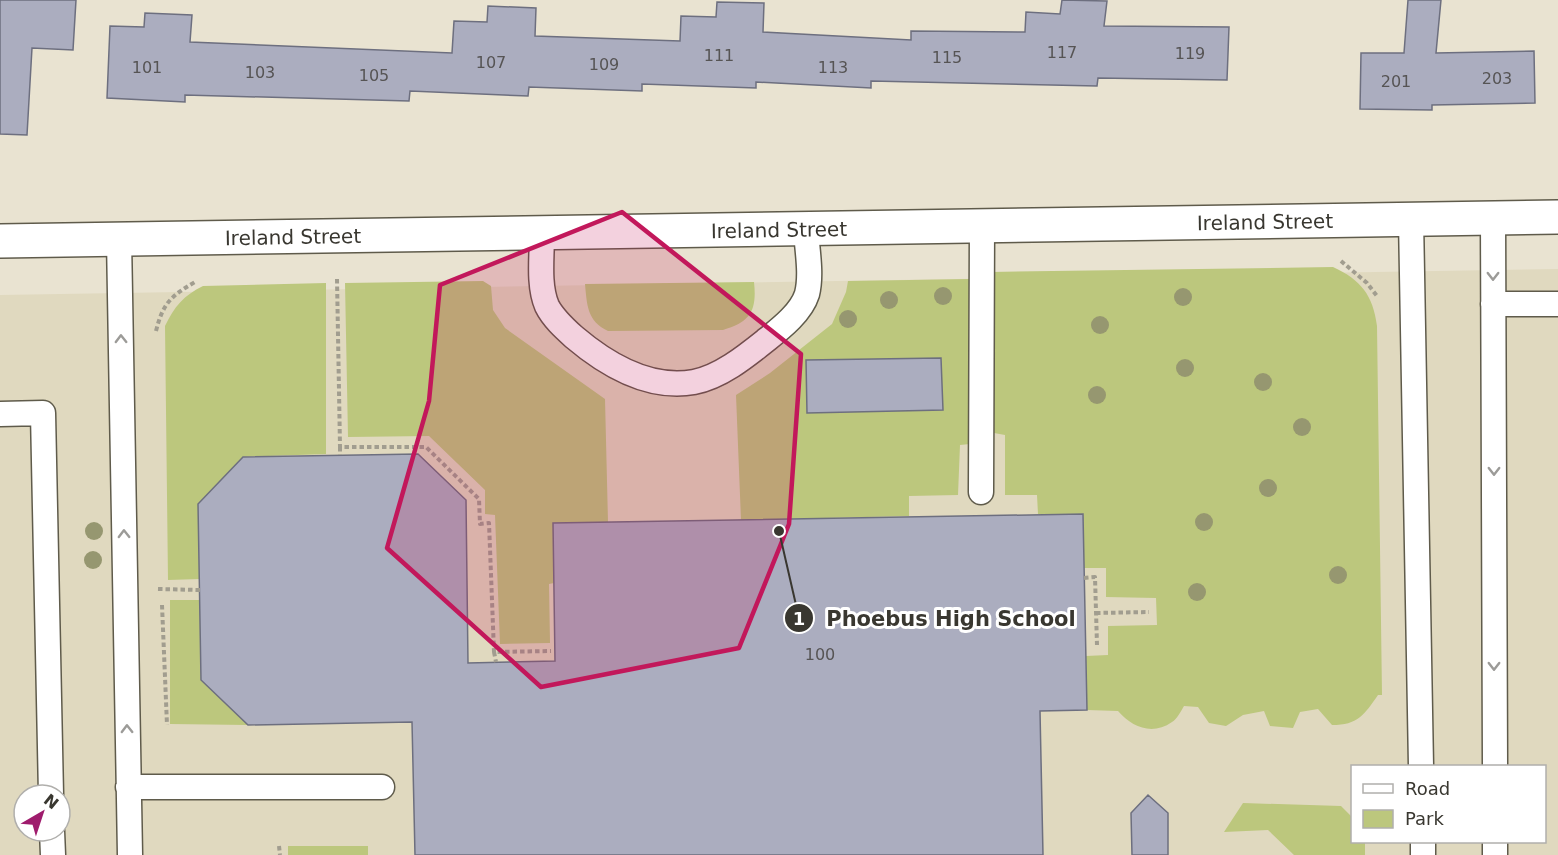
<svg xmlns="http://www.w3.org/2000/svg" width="1558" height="855" font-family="'DejaVu Sans',sans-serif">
<rect width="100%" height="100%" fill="#e9e3d1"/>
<path fill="#e0d9bf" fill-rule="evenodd" d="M1558 269V855H0V295ZM1352 766H1544V842H1352ZM24 795H60V831H24Z"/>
<path fill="#bcc77d" d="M1333 267C1361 280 1373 295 1377 326L1382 695H1378C1364 715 1358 725 1332 725L1318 709 1300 712 1293 728 1270 726 1264 711 1243 715 1226 726 1209 723 1198 707 1184 706C1181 711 1177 719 1172 722 1152 736 1132 727 1118 711L1087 710 1086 656 1108 655V626L1157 625 1156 598 1106 597V568H1084L1083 514H1038L1037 495H1005V435L994 433 990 272Z
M970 279V444L960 445 958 495 909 496V516L741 520 736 395 770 373 832 324 846 292 848 281Z
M483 281 491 286 493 310 505 328 605 399 608 522 553 523 554 583 549 584 550 643 500 644 495 515 485 514V490L429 436 348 437 345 283Z
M754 282C757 310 751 322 723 330L608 331C587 321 587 305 585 284Z
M326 283V454L243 457 200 579 168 580 165 326C174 307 184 295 203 286Z
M170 600H200L234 711 248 725 170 724Z
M1243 803 1341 806 1352 817V842H1365V855H1294L1268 830 1224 832Z
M288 846H368V855H288Z"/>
<path fill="#abadbf" stroke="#6d6f7f" stroke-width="1.5" d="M0 0H76L73 50 32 48 27 135 0 134Z
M1062 0 1107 1 1104 26 1229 27 1227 80 1098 78 1097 86 871 81V88L756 82V88L642 84V91L529 87 528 96 410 91 409 101 185 95V102L107 98 110 26 144 27 145 13 192 15 190 42 452 53 454 21 487 22 488 6 536 8 535 36 680 41 681 16 716 17 717 2 764 3 763 32 911 40V31L1025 32 1026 12 1060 14Z
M1408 0H1441L1436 53 1534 51 1535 103 1432 105V110L1360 109 1361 53H1404Z
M941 358 943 410 807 413 806 360Z
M418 454 466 500 468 663 555 661 553 523 1083 514 1087 710 1040 711 1043 855H415L412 722 248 725 201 680 198 504 243 457Z
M1148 795 1168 813V855H1132L1131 813Z"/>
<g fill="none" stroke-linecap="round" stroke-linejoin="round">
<defs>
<path id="lane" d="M1493 218 1495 766
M1411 219 1421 766
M542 234C542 256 538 285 547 306 553 318 564 328 574 337 607 365 649 390 694 382 720 377 745 357 765 341 780 329 801 313 807 294 812 274 807 250 806 230
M119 239 130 855
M1493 304H1558
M0 414 43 413 51 795
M981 492 982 226
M128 787H382
M52 831 53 855
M1423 842V855
M1495 842V855"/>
<path id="street" d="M0 241 1558 217"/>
</defs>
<use href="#lane" stroke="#5f5b4b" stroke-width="27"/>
<use href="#street" stroke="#5f5b4b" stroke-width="36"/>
<path stroke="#a19d8f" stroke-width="4" stroke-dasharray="4.5 3" stroke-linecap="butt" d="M1341 261 1367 283 1377 296
M337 279 340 447H426L479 499 480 524 489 523 494 652 551 651
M156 331C163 303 171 296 195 282
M340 447V455
M1084 578 1095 577 1097 645
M158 589 200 590
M162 605 167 725
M1096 613 1149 612
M494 652 496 662
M279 846 280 855"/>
<use href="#lane" stroke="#fff" stroke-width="24"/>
<use href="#street" stroke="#fff" stroke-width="33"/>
</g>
<g fill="#969770">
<circle cx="943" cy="296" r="9"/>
<circle cx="1183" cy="297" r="9"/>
<circle cx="889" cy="300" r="9"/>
<circle cx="848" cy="319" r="9"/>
<circle cx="1100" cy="325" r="9"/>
<circle cx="1185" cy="368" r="9"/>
<circle cx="1263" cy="382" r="9"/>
<circle cx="1097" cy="395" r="9"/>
<circle cx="1302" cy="427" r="9"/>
<circle cx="1268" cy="488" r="9"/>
<circle cx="1204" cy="522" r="9"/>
<circle cx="94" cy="531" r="9"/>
<circle cx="93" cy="560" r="9"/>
<circle cx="1338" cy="575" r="9"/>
<circle cx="1197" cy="592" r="9"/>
</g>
<defs><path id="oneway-chevron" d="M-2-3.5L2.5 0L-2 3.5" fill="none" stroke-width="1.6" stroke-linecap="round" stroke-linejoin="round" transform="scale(1.5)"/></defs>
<g stroke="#9c9b98">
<use href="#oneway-chevron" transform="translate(1493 276) rotate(90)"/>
<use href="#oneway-chevron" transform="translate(121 339) rotate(-91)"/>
<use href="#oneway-chevron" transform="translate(1494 471) rotate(90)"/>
<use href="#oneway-chevron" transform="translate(124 534) rotate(-91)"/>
<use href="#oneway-chevron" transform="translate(1494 666) rotate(90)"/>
<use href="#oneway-chevron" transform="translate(127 729) rotate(-91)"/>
</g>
<path fill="#c2185b" fill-opacity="0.2" stroke="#c2185b" stroke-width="4.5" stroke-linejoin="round" d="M622 212 801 354 789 524 739 648 541 687 387 548 429 401 440 285Z"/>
<g text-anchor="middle" stroke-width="6" stroke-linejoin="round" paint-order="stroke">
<g font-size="16" fill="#565454">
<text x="1062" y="58">117</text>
<text x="1190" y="59">119</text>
<text x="719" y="61">111</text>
<text x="947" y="63">115</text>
<text x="491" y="68">107</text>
<text x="604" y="70">109</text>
<text x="147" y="73">101</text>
<text x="833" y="73">113</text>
<text x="260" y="78">103</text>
<text x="374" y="81">105</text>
<text x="1497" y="84">203</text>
<text x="1396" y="87">201</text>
<text x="820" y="660">100</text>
</g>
<g font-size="20" fill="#393730" stroke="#fff">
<text transform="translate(1265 222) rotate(-1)" y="7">Ireland Street</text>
<text transform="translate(779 230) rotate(-1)" y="7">Ireland Street</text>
<text transform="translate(293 237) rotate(-1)" y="7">Ireland Street</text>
</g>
</g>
<path fill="none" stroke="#393730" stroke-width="2" d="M779 531L799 618"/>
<g fill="#393730" stroke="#fff" stroke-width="2">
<circle cx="779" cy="531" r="6"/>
<circle cx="799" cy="618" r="15"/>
</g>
<g font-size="18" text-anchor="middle" font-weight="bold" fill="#fff">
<text x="799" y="625">1</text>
</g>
<g font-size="21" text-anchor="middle" font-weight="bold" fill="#393730" stroke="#fff" stroke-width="6" stroke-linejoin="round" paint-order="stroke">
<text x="951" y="626">Phoebus High School</text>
</g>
<rect x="1351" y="765" width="195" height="78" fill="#ffffff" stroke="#b0afac" stroke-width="1.5"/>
<rect x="1363" y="784" width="30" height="9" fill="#ffffff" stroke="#b0afac" stroke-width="1.5"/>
<text x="1405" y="795" font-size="18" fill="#393730">Road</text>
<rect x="1363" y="810" width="30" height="18" fill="#bcc77d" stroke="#b0afac" stroke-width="1.5"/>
<text x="1405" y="825" font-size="18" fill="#393730">Park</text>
<g transform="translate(42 813) rotate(39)"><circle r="28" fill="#ffffff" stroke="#b0afac" stroke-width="1.5"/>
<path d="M0-4.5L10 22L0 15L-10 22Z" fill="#9f1c6d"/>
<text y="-9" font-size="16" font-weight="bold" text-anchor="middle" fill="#393730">N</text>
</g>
</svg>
